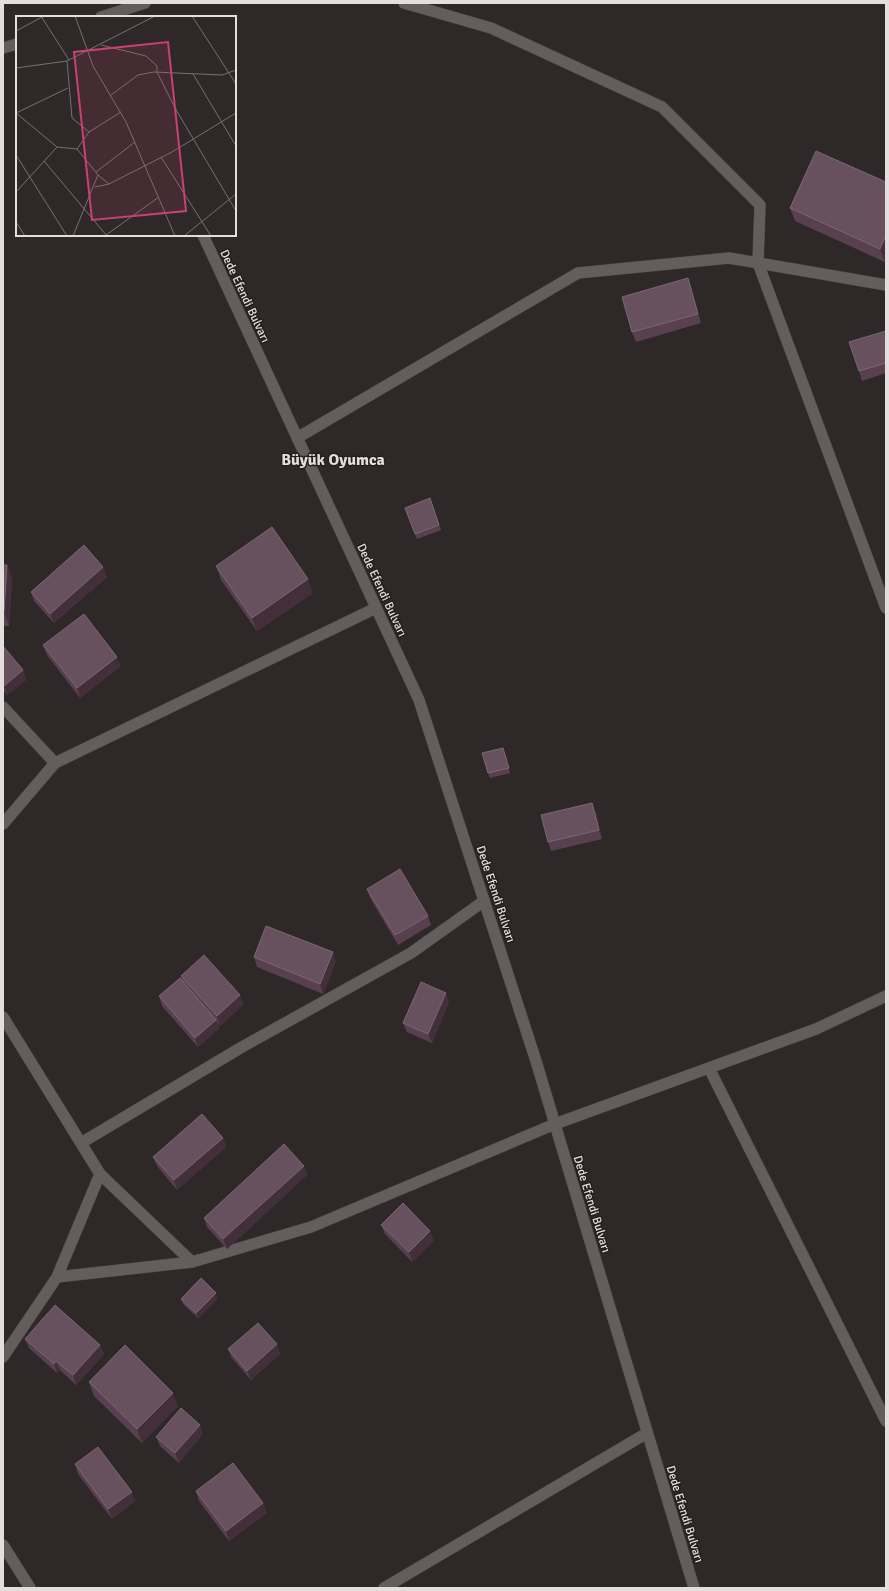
<svg xmlns="http://www.w3.org/2000/svg" width="889" height="1591" font-family="Signika,sans-serif">
<rect width="100%" height="100%" fill="#2e2828"/>
<g fill="none" stroke-linecap="round" stroke-linejoin="round">
<defs>
<path id="minor" d="M404 3 491 28 662 107 760 205 758 263 886 608
M297 438 578 273 729 258 886 285
M3 707 55 763
M3 824 55 763 376 608
M3 1017 100 1174 192 1262 311 1227 555 1124 816 1029 886 996
M709 1068 886 1421
M81 1143 242 1047 411 953 484 901
M57 1277 192 1262
M3 1357 57 1277 100 1174
M3 1545 30 1588
M384 1588 647 1433"/>
<path id="tertiary" d="M101 17 145 3
M3 48 17 44
M203 235 419 700 536 1061 694 1588"/>
</defs>
<use href="#minor" stroke="#4c4747" stroke-width="12"/>
<use href="#tertiary" stroke="#4c4747" stroke-width="12"/>
<use href="#minor" stroke="#645d5d" stroke-width="11"/>
<use href="#tertiary" stroke="#645d5d" stroke-width="11"/>
</g>
<path fill="#594050" d="M886 182V260L885 262 795 221 790 208Z
M688 278 691 288 701 323 636 342 632 332Z
M886 331V373L862 381 859 371Z
M430 498 441 530 417 539 405 508Z
M3 565H7L12 579 9 626H3Z
M216 566 313 593 257 631 221 580Z
M103 567 107 577 54 623 34 601 31 592Z
M43 645 121 666 80 698 47 655Z
M3 646 23 670 26 680 7 695 3 690Z
M505 753 510 773 490 778 488 773Z
M596 812 602 839 551 851 548 842Z
M367 889 428 916 431 925 398 945 370 898Z
M254 957 336 961 323 994 257 967Z
M181 976 244 1004 220 1026 217 1021 219 1029 198 1047 162 1006 159 996 182 980Z
M449 1002 432 1043 407 1032 403 1023Z
M223 1138 226 1147 177 1190 157 1166 153 1157Z
M304 1166 307 1175 227 1249 207 1227 204 1218Z
M381 1225 434 1240 412 1262 385 1234Z
M218 1298 198 1318 183 1304 181 1299Z
M25 1339 100 1345 104 1354 76 1385 60 1370 57 1373 29 1348Z
M277 1344 280 1354 251 1380 232 1358 228 1349Z
M89 1382 178 1406 142 1443 94 1396Z
M203 1434 179 1463 160 1446 156 1437Z
M75 1464 135 1501 112 1519 78 1474Z
M196 1491 263 1503 267 1513 229 1541 199 1501Z"/>
<path fill="#422f39" d="M886 235V260L885 262 880 249Z
M688 278 691 288 701 323 698 314Z
M7 565 12 579 9 626 4 612Z
M103 567 107 577 54 623 50 614Z
M308 579 313 593 257 631 252 618Z
M117 657 121 666 80 698 77 688Z
M23 670 26 680 7 695 4 686Z
M592 803 596 812 602 839 599 830Z
M333 952 336 961 323 994 320 984Z
M446 993 449 1002 432 1043 428 1034Z
M240 995 244 1004 220 1026 217 1016Z
M216 1020 219 1029 198 1047 195 1038Z
M223 1138 226 1147 177 1190 174 1180Z
M304 1166 307 1175 227 1249 223 1239Z
M430 1231 434 1240 412 1262 409 1252Z
M216 1293 218 1298 198 1318 196 1313Z
M277 1344 280 1354 251 1380 247 1371Z
M100 1345 104 1354 76 1385 73 1375Z
M56 1361 60 1370 57 1373 54 1364Z
M173 1393 178 1406 142 1443 137 1429Z
M200 1425 203 1434 179 1463 175 1453Z
M132 1492 135 1501 112 1519 108 1509Z
M263 1503 267 1513 229 1541 226 1531Z"/>
<path fill="#68515f" stroke="#7b6773" d="M816 151 886 182V235L880 249 790 208Z
M688 278 698 314 632 332 622 297Z
M886 331V363L859 371 849 342Z
M430 498 439 525 415 534 405 508Z
M272 527 308 579 252 618 216 566Z
M84 545 103 567 50 614 31 592Z
M3 565H7L4 612H3Z
M84 614 117 657 77 688 43 645Z
M3 646 23 670 4 686 3 685Z
M503 748 509 768 488 773 482 753Z
M592 803 599 830 548 842 541 815Z
M400 869 428 916 395 935 367 889Z
M266 926 333 952 320 984 254 957Z
M204 955 240 995 217 1016 181 976Z
M180 978 216 1020 195 1038 159 996Z
M421 982 446 993 428 1034 403 1023Z
M202 1114 223 1138 174 1180 153 1157Z
M284 1144 304 1166 223 1239 204 1218Z
M403 1203 430 1231 409 1252 381 1225Z
M201 1278 216 1293 196 1313 181 1299Z
M55 1305 100 1345 73 1375 56 1361 54 1364 25 1339Z
M258 1323 277 1344 247 1371 228 1349Z
M125 1345 173 1393 137 1429 89 1382Z
M181 1408 200 1425 175 1453 156 1437Z
M98 1447 132 1492 108 1509 75 1464Z
M233 1463 263 1503 226 1531 196 1491Z"/>
<g text-anchor="middle" stroke-width="3" stroke-linejoin="round" paint-order="stroke">
<g font-size="12" fill="#e3dfdf" stroke="#251f1f">
<text transform="translate(245 296) rotate(65)" y="4">Dede Efendi Bulvarı</text>
<text transform="translate(382 590) rotate(65)" y="4">Dede Efendi Bulvarı</text>
<text transform="translate(496 894) rotate(72)" y="4">Dede Efendi Bulvarı</text>
<text transform="translate(592 1204) rotate(73)" y="4">Dede Efendi Bulvarı</text>
<text transform="translate(685 1514) rotate(73)" y="4">Dede Efendi Bulvarı</text>
</g>
<g font-size="16" font-weight="bold" fill="#e3dfdf" stroke="#251f1f">
<text x="333" y="465">Büyük Oyumca</text>
</g>
</g>
<g transform="translate(16 16)">
<rect width="220" height="220" fill="#2e2828"/>
<path fill="none" stroke="#767171" stroke-width="1" d="M25 0 53 44M59 0 77 50 110 106 159 220M176 0 220 68M0 15 28 0M85 29 130 40 141 50V56L159 92 220 195M51 45 56 102 73 116M0 52 51 45 139 0M177 58 220 130M95 79 122 59 138 56 206 59 220 54M105 96 73 116 61 133 82 159 93 168 156 136 220 97M0 97 52 72M0 97 41 131M0 139 51 220M145 141 195 220M28 145 91 220M80 156 119 126M79 171 93 168M0 176 41 131 61 133M0 206 9 220M90 219 143 181M57 220 82 159M168 220 220 178"/>
<path fill="#c94075" fill-opacity="0.15" stroke="#c94075" stroke-width="2" d="M152 26 170 195 76 204 58 36Z"/>
<rect width="220" height="220" fill="none" stroke="#e3dfdf" stroke-width="2"/>
</g>
<rect width="889" height="1591" fill="none" stroke="#e3dfdf" stroke-width="8"/>
</svg>
